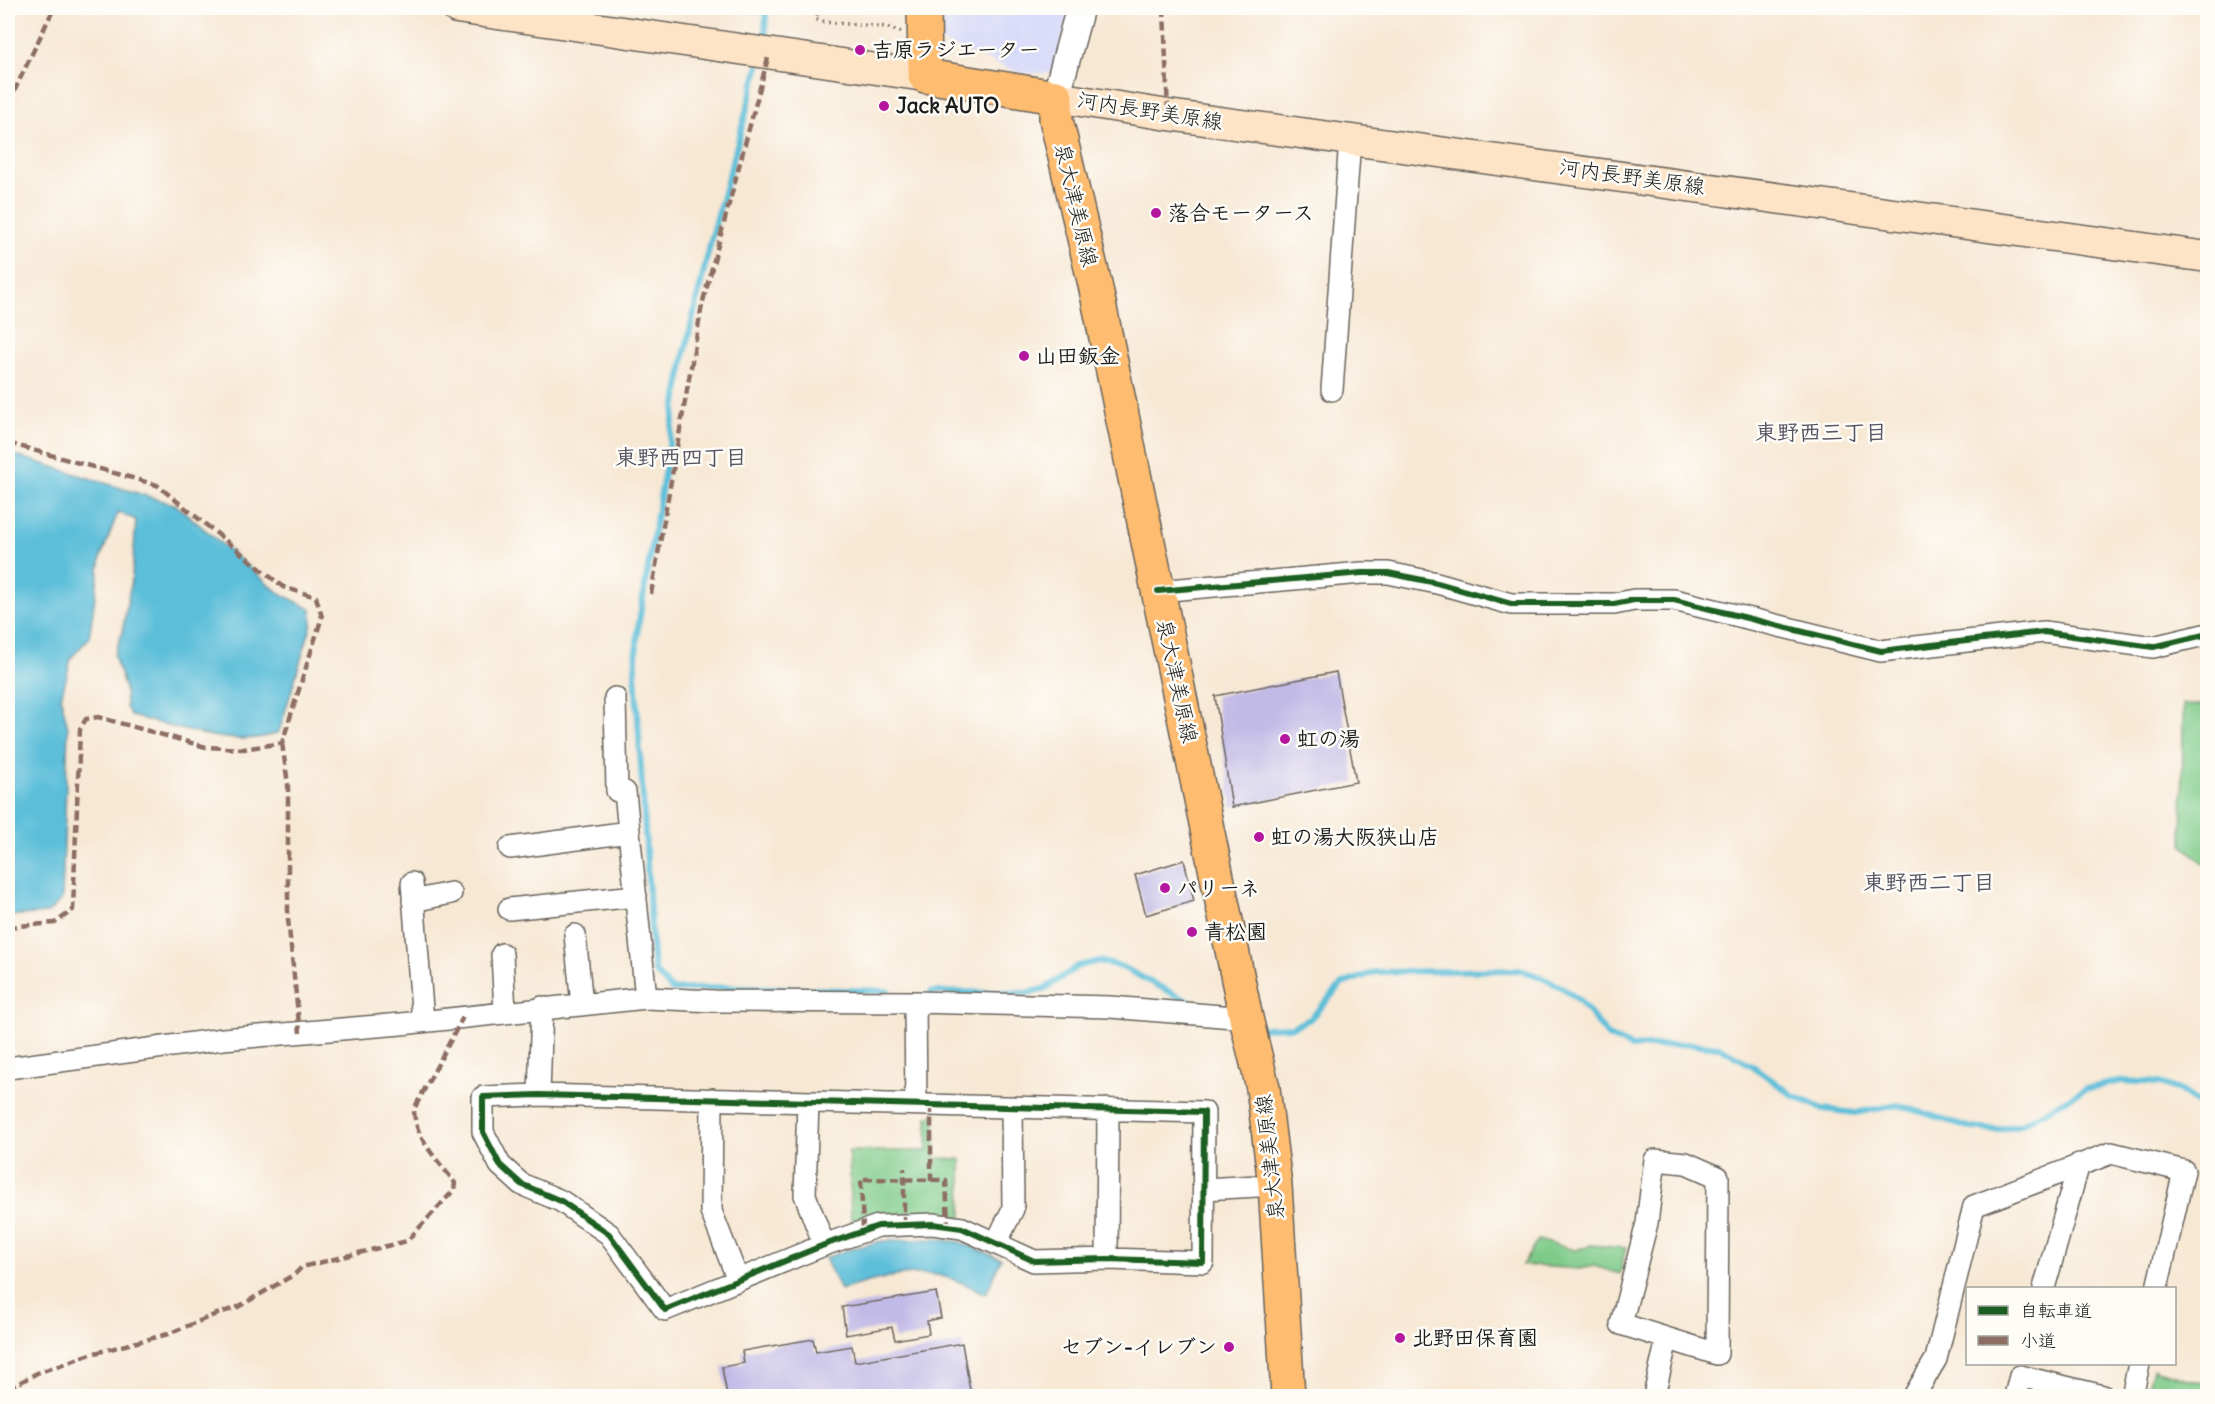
<svg xmlns="http://www.w3.org/2000/svg" width="2215" height="1404" font-family="Delius,'Klee One',sans-serif">
<rect width="100%" height="100%" fill="#fdfcf7"/>
<filter id="ink" filterUnits="userSpaceOnUse"><feTurbulence type="fractalNoise" baseFrequency=".0167" numOctaves="2"/><feDisplacementMap in="SourceGraphic" scale="12" xChannelSelector="R" yChannelSelector="G"/><feConvolveMatrix kernelMatrix="1 2 1 2 8 2 1 2 1" color-interpolation-filters="sRGB"/></filter>
<filter id="wash" filterUnits="userSpaceOnUse"><feTurbulence type="fractalNoise" baseFrequency=".008" numOctaves="4" result="noise"/><feDisplacementMap in="SourceGraphic" scale="24" xChannelSelector="R" yChannelSelector="G"/><feGaussianBlur stdDeviation="1.35" result="paint"/><feColorMatrix in="noise" values="0 0 0 0 0 0 0 0 0 0 0 0 0 0 0 0 0 1.4 0 .05"/><feComposite in="paint" operator="in"/></filter>
<g filter="url(#wash)">
<rect width="100%" height="100%" fill="#f7e8d4"/>
<path fill="#d5d8f9" d="M935 8H1071L1053 73H1020L936 40Z"/>
<path fill="#7ecb89" stroke="#4d7452" stroke-width="1.5" d="M2183 704 2207 705V866L2182 845Z
M935 1115V1158L961 1159 962 1218C925 1210 887 1212 851 1222L849 1151H927L928 1116Z
M1538 1240 1575 1250 1591 1245 1626 1248 1620 1274 1594 1266 1579 1269 1522 1265Z
M2153 1369 2207 1384V1396H2145Z"/>
<path fill="#5bbed9" stroke="#3c6d7a" stroke-width="1.5" d="M8 453 176 505 279 593 311 609 312 623 279 732C235 751 175 726 131 716L126 707 125 689 114 655 122 634 132 576 136 520 118 512 101 557 89 638 71 658 61 698 68 728 62 899 48 913 8 916Z
M934 1239 959 1242 1001 1259 986 1294C968 1286 949 1275 928 1274 898 1272 868 1282 840 1290L825 1258 844 1251 881 1241Z"/>
<g fill="none" stroke-linecap="round" stroke-linejoin="round">
<path stroke="#5bbed9" stroke-width="6" d="M738 8 766 12 765 41
M759 65 712 236 685 351 638 627 635 672 653 958 655 972 672 990 727 987 888 991
M931 992 1028 993 1046 988 1078 966 1099 961 1122 967 1189 1002
M1263 1028 1292 1027 1310 1019 1342 984 1375 972 1520 970 1538 976 1563 988 1580 1001 1608 1036 1631 1047 1691 1044 1719 1047 1753 1066 1792 1095 1823 1109 1855 1113 1898 1105 1972 1128 1996 1130 2020 1125 2085 1089 2121 1081 2160 1083 2179 1090 2208 1110"/>
</g>
<g id="blocks">
<path fill="#c1b9e6" d="M1336 672 1356 782 1232 807 1215 696Z
M1184 860 1194 901 1146 915 1135 875Z
M936 1292 941 1318 927 1321 929 1334 895 1340 892 1327 846 1335 842 1307Z
M813 1339 816 1352 852 1346 855 1362 962 1343 971 1396H727L722 1367 744 1363 742 1351Z"/>
</g>
</g>
<g filter="url(#ink)">
<use href="#blocks" fill-opacity="0" stroke="#69635c" stroke-width="1.5"/>
<g fill="none" stroke-linecap="round" stroke-linejoin="round">
<defs>
<path id="minor" d="M1332 390 1350 139
M1158 591 1362 573H1388L1437 583 1511 604H1614L1634 600H1674L1881 651 2044 632 2153 647 2208 634
M615 698 617 791 625 792 646 998
M510 848 629 832
M412 883 423 1021
M413 901 451 893
M509 909 636 896
M575 935 582 1005
M502 954 505 1012
M915 1002 916 1104
M8 1068 223 1039 401 1024 646 998 715 1001 915 1002 1110 1007 1246 1018
M539 1095 1204 1112 1203 1262 1107 1259 1034 1261 962 1228 933 1224 878 1226 824 1245 665 1310 609 1234 561 1201 521 1184 500 1165 483 1132V1097Z
M539 1095 542 1007
M712 1099 711 1211 738 1280
M808 1102 805 1195 824 1245
M1655 1160 1686 1163 1718 1177 1717 1354 1621 1324 1647 1223Z
M1204 1189 1275 1185
M996 1243 1013 1209 1012 1107
M1107 1259 1108 1109
M2044 1288 2079 1164
M1654 1396 1667 1339
M1914 1396 1936 1359 1974 1206 2111 1153 2184 1171 2157 1288
M2015 1396 2020 1376 2103 1396
M2132 1396 2139 1364"/>
<path id="tertiary" d="M1056 97 1080 8"/>
<path id="secondary" d="M457 8 925 76
M1056 97 1168 115 2208 257"/>
<path id="primary" d="M924 8 925 76 1056 97V119L1096 289 1246 1018 1263 1088 1275 1185 1288 1396"/>
</defs>
<use href="#minor" stroke="#69635c" stroke-width="24"/>
<use href="#tertiary" stroke="#69635c" stroke-width="30"/>
<use href="#secondary" stroke="#69635c" stroke-width="33"/>
<use href="#primary" stroke="#69635c" stroke-width="36"/>
<path stroke="#69635c" stroke-width="4" stroke-dasharray="1.5 4.5" stroke-linecap="butt" d="M818 8 816 19 825 22 886 27 901 32"/>
<use href="#minor" stroke="#fff" stroke-width="21"/>
<use href="#tertiary" stroke="#fff" stroke-width="27"/>
<use href="#secondary" stroke="#fee4c6" stroke-width="30"/>
<use href="#primary" stroke="#fdbc70" stroke-width="33"/>
<path stroke="#8d6e63" stroke-width="4.5" stroke-dasharray="9 4.5" stroke-linecap="butt" d="M1164 8 1168 115
M8 104 54 8
M8 443 157 485 283 587 316 597 322 617 282 743 243 749 206 747 98 717 86 719 80 729 73 910 55 923 8 927
M651 594 702 305 769 54
M282 743 288 784V919L300 1033
M931 1105V1181
M904 1225V1168
M863 1230 861 1179 946 1180 948 1226
M8 1389 37 1373 91 1354 168 1334 214 1315 238 1307 295 1274 302 1267 407 1241 454 1190 455 1183C438 1160 414 1138 414 1109L463 1017"/>
<defs>
<path id="cycleway" d="M1158 591 1362 573H1388L1437 583 1511 604H1614L1634 600H1674L1881 651 2044 632 2153 647 2208 634
M539 1095 1204 1112 1203 1262 1107 1259 1034 1261 962 1228 933 1224 878 1226 824 1245 665 1310 609 1234 561 1201 521 1184 500 1165 483 1132V1097Z"/>
</defs>
<use href="#cycleway" stroke="#fdfcf7" stroke-width="10"/>
<use href="#cycleway" stroke="#1b5e20" stroke-width="6"/>
</g>
</g>
<g fill="#b5179e" stroke="#fdfcf7" stroke-width="2">
<circle cx="860" cy="50" r="6"/>
<circle cx="884" cy="106" r="6"/>
<circle cx="1156" cy="213" r="6"/>
<circle cx="1024" cy="356" r="6"/>
<circle cx="1285" cy="739" r="6"/>
<circle cx="1259" cy="837" r="6"/>
<circle cx="1165" cy="888" r="6"/>
<circle cx="1192" cy="932" r="6"/>
<circle cx="1400" cy="1338" r="6"/>
<circle cx="1229" cy="1347" r="6"/>
</g>
<g text-anchor="middle" stroke-width="5" stroke-linejoin="round" paint-order="stroke">
<g font-size="21" font-weight="bold" fill="#1c1c1c" stroke="#fdfcf7" text-anchor="start">
<text x="872" y="57">吉原ラジエーター</text>
<text x="896" y="113">Jack AUTO</text>
<text x="1168" y="220">落合モータース</text>
<text x="1036" y="363">山田鈑金</text>
<text x="1297" y="746">虹の湯</text>
<text x="1271" y="844">虹の湯大阪狭山店</text>
<text x="1177" y="895">パリーネ</text>
<text x="1204" y="939">青松園</text>
<text x="1412" y="1345">北野田保育園</text>
<text x="1217" y="1354" text-anchor="end">セブン-イレブン</text>
</g>
<g font-size="21" fill="#1c1c1c" stroke="#fdfcf7">
<text transform="translate(1150 111) rotate(9)" y="7">河内長野美原線</text>
<text transform="translate(1632 177) rotate(8)" y="7">河内長野美原線</text>
<text transform="translate(1076 205) rotate(77)" y="7">泉大津美原線</text>
<text transform="translate(1177 681) rotate(78)" y="7">泉大津美原線</text>
<text transform="translate(1270 1157) rotate(-96)" y="7">泉大津美原線</text>
</g>
<g font-size="22" font-weight="bold" fill="#565363" stroke="#fdfcf7">
<text x="1821" y="440">東野西三丁目</text>
<text x="681" y="465">東野西四丁目</text>
<text x="1929" y="890">東野西二丁目</text>
</g>
</g>
<rect width="2215" height="1404" fill="none" stroke="#fdfcf7" stroke-width="30"/>
<rect x="1966" y="1287" width="210" height="78" fill="#fdfcf7" stroke="#a3a29f" stroke-width="1.5"/>
<rect x="1978" y="1306" width="30" height="9" fill="#1b5e20" stroke="#a3a29f" stroke-width="1.5"/>
<text x="2020" y="1317" font-size="18" fill="#1c1c1c">自転車道</text>
<rect x="1978" y="1336" width="30" height="9" fill="#8d6e63" stroke="#a3a29f" stroke-width="1.5"/>
<text x="2020" y="1347" font-size="18" fill="#1c1c1c">小道</text>
</svg>
